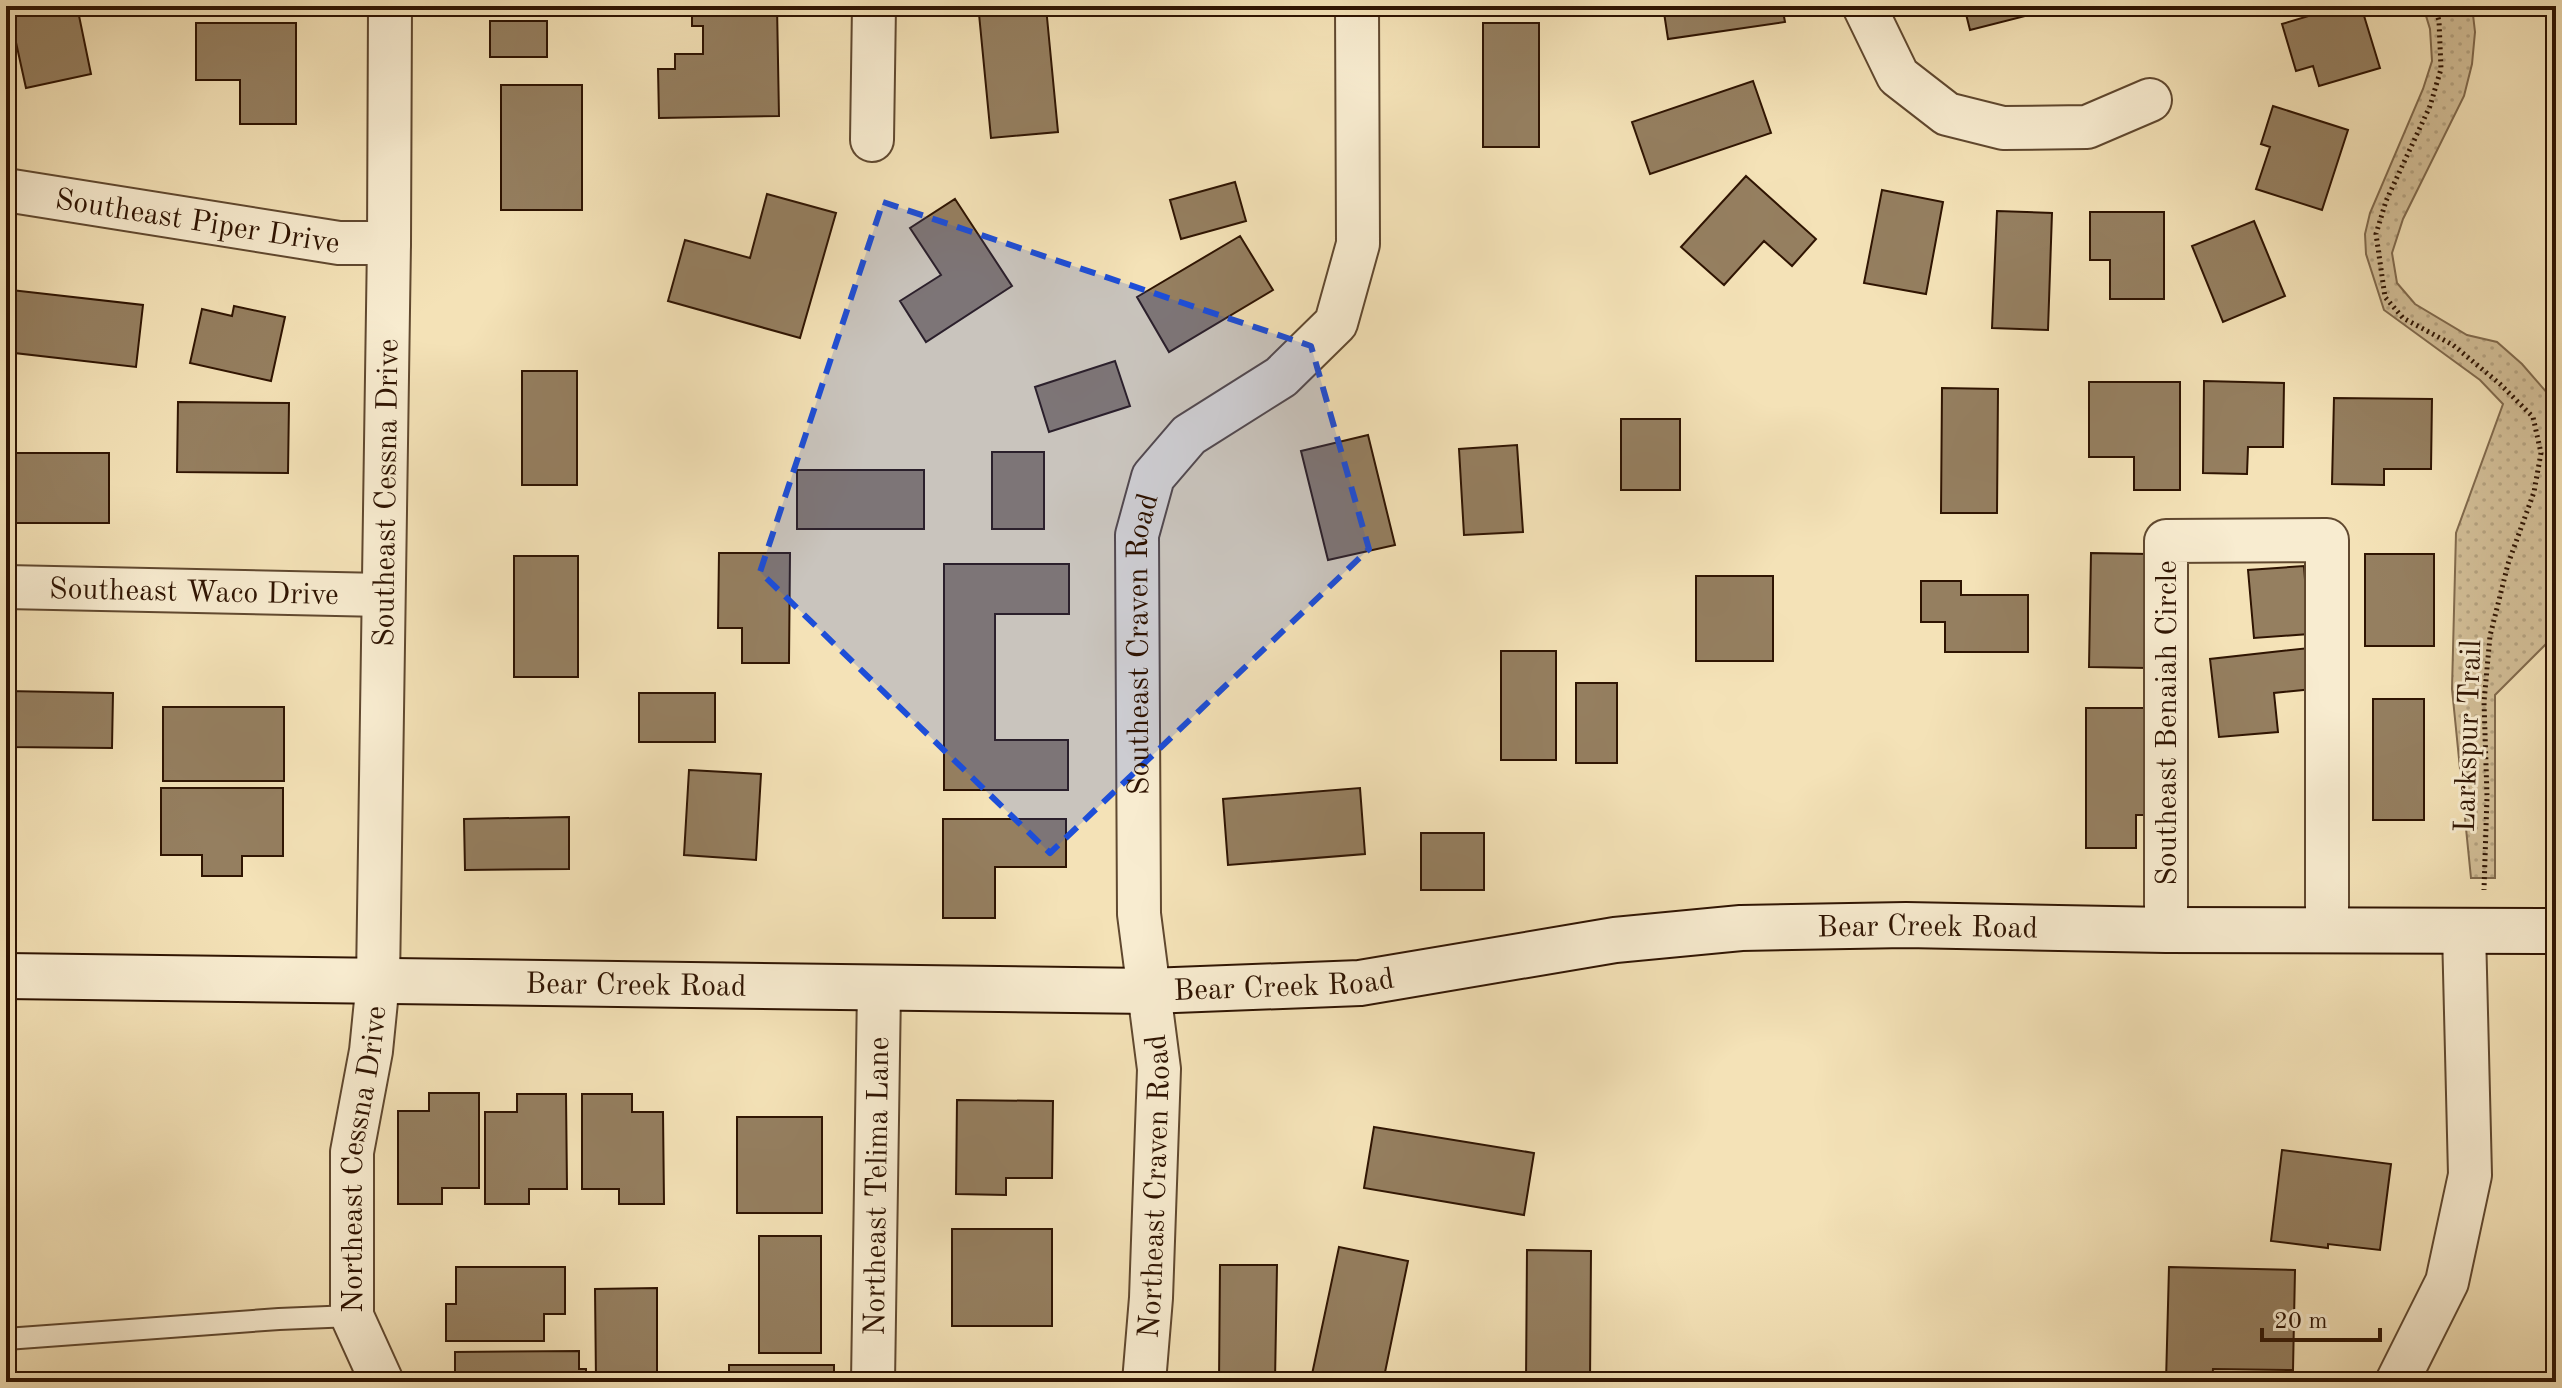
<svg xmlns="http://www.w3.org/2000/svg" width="2562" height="1388" font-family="'Old Standard TT',serif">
<defs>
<pattern id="grass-dots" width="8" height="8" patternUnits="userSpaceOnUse" patternTransform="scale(2)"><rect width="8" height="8" fill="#d3bf98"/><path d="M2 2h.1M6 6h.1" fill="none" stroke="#b5a381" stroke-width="1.8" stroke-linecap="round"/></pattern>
</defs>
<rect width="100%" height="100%" fill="#f4e2b7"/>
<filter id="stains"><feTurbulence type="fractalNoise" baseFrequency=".0025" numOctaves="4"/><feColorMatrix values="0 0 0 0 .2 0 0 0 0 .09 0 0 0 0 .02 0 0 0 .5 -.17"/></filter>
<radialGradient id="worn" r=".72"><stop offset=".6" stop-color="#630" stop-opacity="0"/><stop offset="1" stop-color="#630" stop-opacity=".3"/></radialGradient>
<path fill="url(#grass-dots)" stroke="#816a4d" stroke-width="2" d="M2423 6H2472L2475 32 2472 64 2464 96 2403 219 2392 253 2397 283 2415 304 2467 335 2497 342 2522 364 2556 403V634L2495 695V878H2471L2452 689 2456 533 2503 404 2480 380 2384 310 2366 254 2365 234 2370 213 2423 89 2432 61 2430 29Z"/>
<path fill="#957f60" stroke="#2f1402" stroke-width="2" d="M8 6H77L91 74 26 88Z
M517 6H578V14H517Z
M692 6H777L779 116 659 118 658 69H675V54H703V26H692Z
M1663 6H1782L1785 22 1668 39Z
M1964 6H2064L1970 30Z
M2342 6H2361L2380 68 2319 86 2313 66 2296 71 2282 24Z
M1046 7 1058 132 991 138 979 14Z
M490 21H547V57H490Z
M196 23H296V124H240V80H196Z
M1483 23H1539V147H1483Z
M1753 81 1771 133 1650 174 1632 122Z
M501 85H582V210H501Z
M2273 106 2348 130 2322 210 2256 189 2270 147 2261 144Z
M1746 176 1816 239 1792 266 1764 241 1724 285 1681 247Z
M1235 182 1246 221 1181 239 1170 200Z
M1882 190 1943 202 1926 294 1864 283Z
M767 194 836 213 800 338 668 301 685 240 750 258Z
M955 199 1012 286 926 342 900 301 941 275 910 228Z
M1997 211 2052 213 2048 330 1992 328Z
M2090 212H2164V299H2110V260H2090Z
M2254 221 2285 296 2223 322 2192 246Z
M1240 236 1273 290 1169 352 1137 297Z
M11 290 143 305 136 367 6 352Z
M234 306 285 317 271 381 190 363 202 309 232 316Z
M1115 361 1130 406 1049 432 1035 387Z
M522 371H577V485H522Z
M2204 381 2284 383 2283 447H2248L2247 474 2203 473Z
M2089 382H2180V490H2134V457H2089Z
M1942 388 1998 389 1997 513H1941Z
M2334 398 2432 399 2431 469H2384V485L2332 484Z
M178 402 289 403 288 473 177 472Z
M1621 419H1680V490H1621Z
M1368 435 1395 545 1328 560 1301 451Z
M1517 445 1523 532 1464 535 1459 449Z
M992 452H1044V529H992Z
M7 453H109V523H7Z
M797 470H924V529H797Z
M719 553H790L789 663H742V628H718Z
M2091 553 2149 554 2148 668 2089 667Z
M2365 554H2434V646H2365Z
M514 556H578V677H514Z
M944 564H1069V614H995V740H1068V790H944Z
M2304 566 2309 634 2254 638 2248 570Z
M1696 576H1773V661H1696Z
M1921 581H1961V595H2028V652H1945V622H1921Z
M2309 648 2313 689 2274 693 2278 732 2219 737 2210 659Z
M1501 651H1556V760H1501Z
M1576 683H1617V763H1576Z
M6 691 113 693 112 748 6 747Z
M639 693H715V742H639Z
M2373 699H2424V820H2373Z
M163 707H284V781H163Z
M2086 708H2157V815H2136V848H2086Z
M689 770 761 774 756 860 684 855Z
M161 788H283V856H242V876H202V855H161Z
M1360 788 1365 854 1228 865 1223 799Z
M569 817V869L465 870 464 819Z
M943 819H1066V867H995V918H943Z
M1421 833H1484V890H1421Z
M429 1093H479V1188H442V1204H398V1111H429Z
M517 1094H566L567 1189H529V1204H485V1112H517Z
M582 1094H632V1112H663L664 1204H619V1189H582Z
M957 1100 1053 1101 1052 1178H1006V1195L956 1194Z
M737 1117H822V1213H737Z
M1374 1127 1534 1153 1524 1215 1364 1188Z
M2282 1150 2391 1164 2380 1250 2328 1244V1248L2271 1241Z
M952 1229H1052V1326H952Z
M759 1236H821V1353H759Z
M1339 1247 1408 1261 1383 1382H1326L1311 1379Z
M1527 1250 1591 1251 1590 1382H1526Z
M1220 1265H1277L1275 1382H1219Z
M456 1267H565V1314H544V1341H446V1304H456Z
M2169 1267 2295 1270 2293 1370 2213 1369 2212 1382H2166Z
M657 1288V1382L596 1381 595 1289Z
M579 1351V1369H586V1382H455V1352Z
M729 1365H834V1382H729Z"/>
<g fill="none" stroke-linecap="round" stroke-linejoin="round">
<defs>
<path id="lane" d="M6 1339 279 1319 352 1316"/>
<g id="street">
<path d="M1864 6 1898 76 1947 114 2003 128 2087 127 2150 100"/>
<path d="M872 140 874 6"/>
<path id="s1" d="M6 190 339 243H389"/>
<path id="s2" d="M6 587 383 595"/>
<path d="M2166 930V541L2327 540V931"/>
<path id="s3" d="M382 1382 352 1316V1152L371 1051 378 981 389 243 390 6"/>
<path id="s4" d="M873 1382 879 989"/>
<path id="s5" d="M1144 1382 1151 1298 1159 1069 1139 914 1137 535 1153 477 1189 435 1281 377 1336 323 1358 244 1357 6"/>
<path d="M2397 1382 2447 1282 2470 1175 2464 931"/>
</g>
<g id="secondary">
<path id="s6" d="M6 976 1149 991 1360 983 1615 940 1741 928 1906 925 2166 930 2556 931"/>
</g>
</defs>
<use href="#lane" stroke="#60482f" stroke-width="24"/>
<use href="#street" stroke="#60482f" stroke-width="46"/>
<use href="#secondary" stroke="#2f1402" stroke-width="48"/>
<path stroke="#2f1402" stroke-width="5" stroke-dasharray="2 4" stroke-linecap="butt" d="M2435 6 2439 21 2441 69 2430 106 2386 201 2376 234 2385 297 2403 318 2453 345 2500 384 2533 417 2541 453 2534 492 2508 564 2490 636 2484 702 2487 796 2484 890"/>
<use href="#lane" stroke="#f8ecd0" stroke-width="20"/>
<use href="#street" stroke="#f8ecd0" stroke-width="42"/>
<use href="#secondary" stroke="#f8ecd0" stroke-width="44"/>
</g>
<path fill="#1d4ed8" fill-opacity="0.2" stroke="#1d4ed8" stroke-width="6" stroke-dasharray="16 10" stroke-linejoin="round" d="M883 202 1311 346 1369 549 1050 853 760 572Z"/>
<g text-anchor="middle" stroke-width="6" stroke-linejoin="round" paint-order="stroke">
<g font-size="30" fill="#2f1402" stroke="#f8ecd0">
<text dy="10" stroke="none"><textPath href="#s1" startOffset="194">Southeast Piper Drive</textPath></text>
<text dy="10" stroke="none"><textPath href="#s3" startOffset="898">Southeast Cessna Drive</textPath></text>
<text dy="10" stroke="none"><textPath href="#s2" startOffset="188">Southeast Waco Drive</textPath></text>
<text dy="10" stroke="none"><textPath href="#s5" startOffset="740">Southeast Craven Road</textPath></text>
<text transform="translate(2166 723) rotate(-90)" y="10">Southeast Benaiah Circle</text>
<text transform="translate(2467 736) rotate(-88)" y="10">Larkspur Trail</text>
<text dy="10" stroke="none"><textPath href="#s6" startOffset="1926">Bear Creek Road</textPath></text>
<text dy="10" stroke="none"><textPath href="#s6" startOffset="1278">Bear Creek Road</textPath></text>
<text dy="10" stroke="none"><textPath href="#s6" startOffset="630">Bear Creek Road</textPath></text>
<text dy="10" stroke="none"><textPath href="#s3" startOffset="230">Northeast Cessna Drive</textPath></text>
<text dy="10" stroke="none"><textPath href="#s4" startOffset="196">Northeast Telima Lane</textPath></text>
<text dy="10" stroke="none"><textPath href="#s5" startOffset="196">Northeast Craven Road</textPath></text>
</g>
</g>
<rect width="2562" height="1388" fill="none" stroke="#f4e2b7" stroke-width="32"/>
<rect x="8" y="8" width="2546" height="1372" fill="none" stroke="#2f1402" stroke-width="4"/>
<rect x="16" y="16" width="2530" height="1356" fill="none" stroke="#2f1402" stroke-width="2"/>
<path d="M2262 1328v12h118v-12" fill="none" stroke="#2f1402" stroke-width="4"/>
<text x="2274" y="1328" font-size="24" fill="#2f1402" stroke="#f8ecd0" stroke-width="6" paint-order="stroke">20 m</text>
<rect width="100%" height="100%" filter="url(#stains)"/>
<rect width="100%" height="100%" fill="url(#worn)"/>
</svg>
